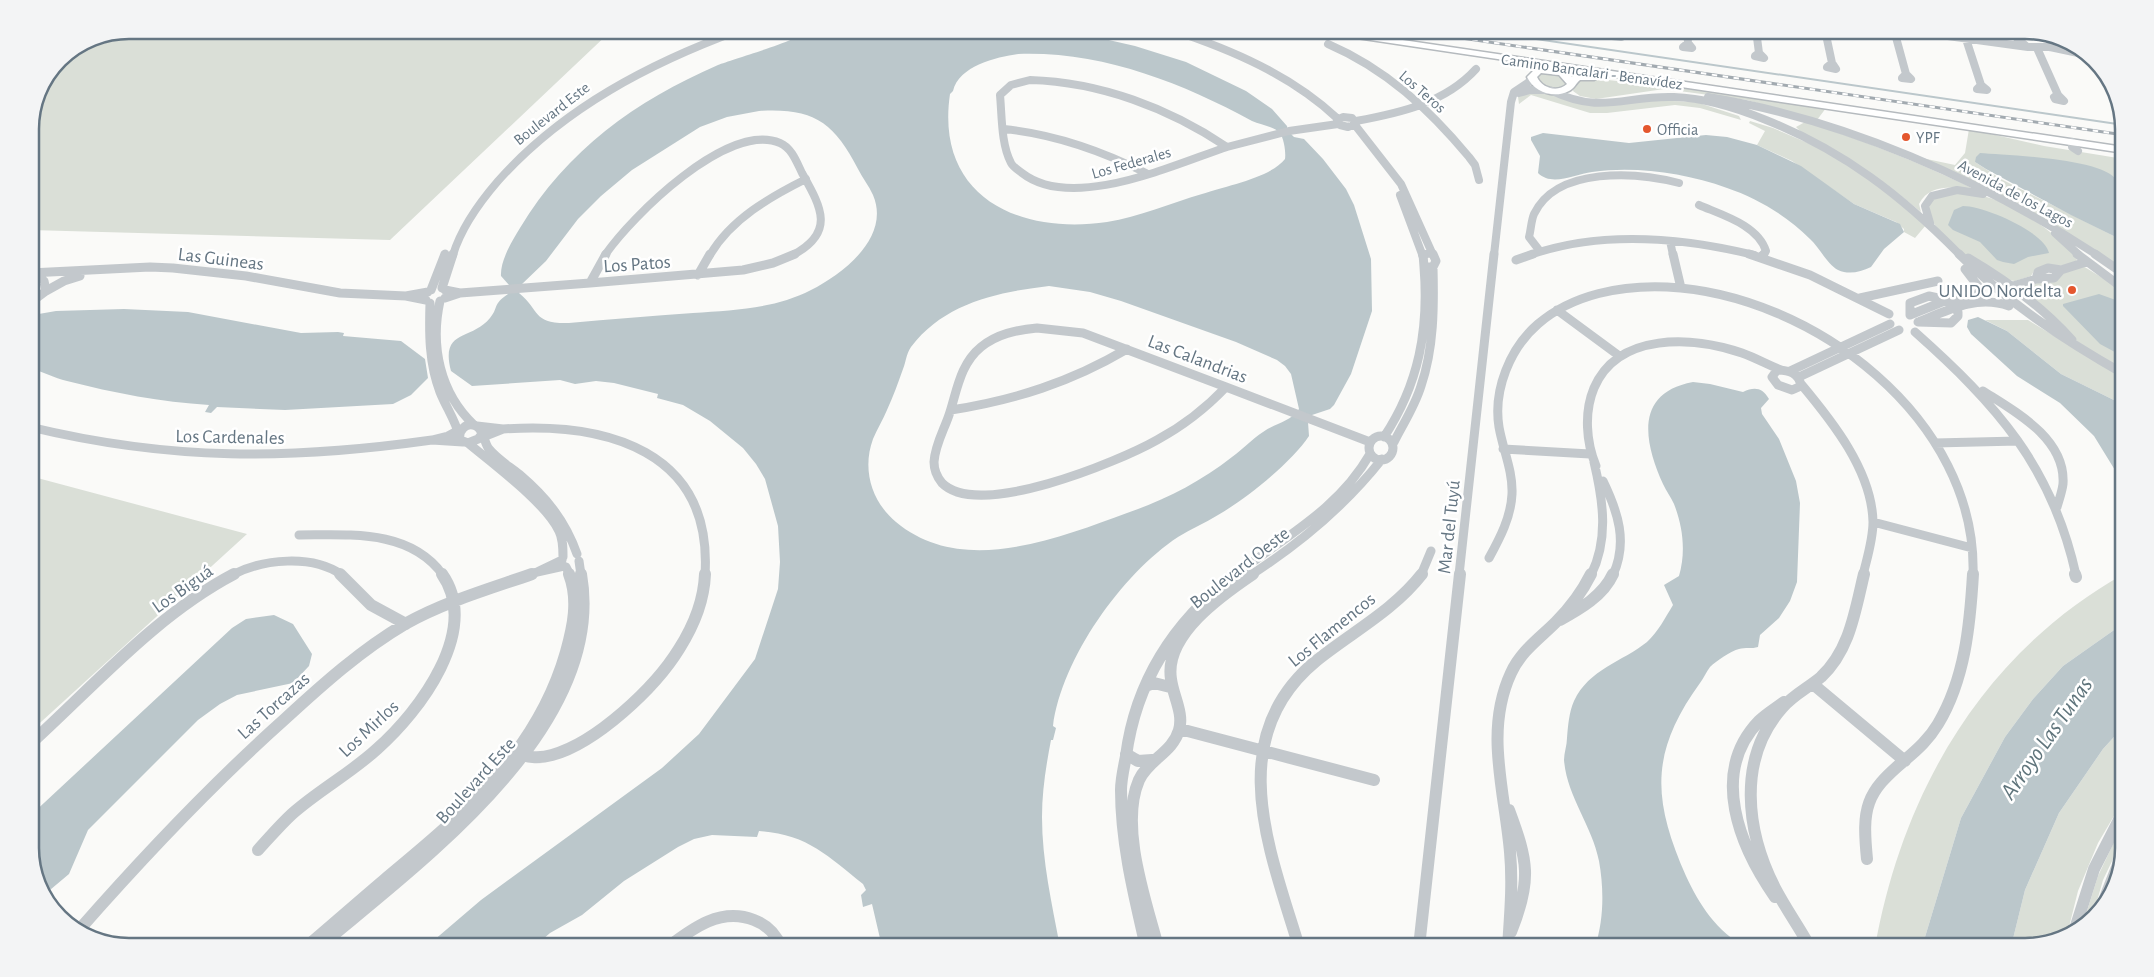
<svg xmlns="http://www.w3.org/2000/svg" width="2154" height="977" font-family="'Alegreya Sans',sans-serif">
<rect width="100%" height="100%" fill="#fafaf8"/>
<path fill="#dadfd7" d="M129 30H612L390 240 30 230V123L38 91 59 59 91 37Z
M1542 72 1558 73 1568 84C1559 91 1552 89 1542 87L1536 76Z
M1590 78 1760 97 1826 108 1817 120 1747 100 1664 89 1596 99 1580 96 1573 91 1575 81Z
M1521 92 1551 93 1571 101 1649 100 1696 102 1739 116 1741 120 1700 108 1675 105 1607 113H1590L1531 95 1519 104 1518 97Z
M1750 121 1773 128 1822 149 1859 170 1926 225 1915 238 1904 232V229L1896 222 1854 204 1792 161 1757 145 1765 131 1749 123Z
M1805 122C1864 140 1920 163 1976 190 1955 187 1930 183 1919 204L1921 212 1901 196 1800 131 1796 127Z
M1969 129 2044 146 2124 159V196L2117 180 1975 162 2001 179 2124 241V272L2091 248 1922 158 1955 165 1965 153Z
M1949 193C1959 193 1969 193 1979 195 2010 201 2061 234 2077 260L2074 263 2034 271 2031 276 2015 281 2008 280C1980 263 1928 241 1929 203L1934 198Z
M2083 266 2124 291V372L2089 352 2024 292 2021 286Z
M1985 320H2028L2124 378V405L2061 374 2007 331Z
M30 476 247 534 30 732Z
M2124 574V623L2063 666 2033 699 2005 737 1961 818 1922 947H1875C1903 791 1983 653 2124 574Z
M2124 726V799L2098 843 2078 891 2067 935 2026 947H2011L2025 890 2059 813 2103 749Z
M2124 821V836L2103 880 2093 915 2081 930 2098 876Z"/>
<path fill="#bbc7cb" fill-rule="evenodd" d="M808 30 819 32 1065 30 1135 46 1186 62 1246 91 1272 109 1287 126 1288 131 1294 137 1304 139 1323 159 1346 189 1354 205 1371 259 1372 311 1351 374 1334 405 1330 409 1312 415 1308 422 1309 436C1292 462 1246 499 1218 515 1205 523 1191 529 1178 537 1122 574 1062 658 1053 726L1056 728 1053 740H1051C1046 766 1042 791 1042 817 1042 861 1052 904 1060 947H882L872 904 863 907 861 895 866 890 863 884C828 856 807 834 759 831L757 837 712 835 694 839 678 847 624 881 582 915 550 933 534 947H426L481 900 662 768 699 734 755 659 778 589 780 562 778 526 765 479 756 464 743 448 710 421 683 405 657 398 658 394 614 383 596 381 575 384 560 380 472 386 451 371C440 329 471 341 490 318 499 307 492 305 508 294L509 285 501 276C500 261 512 241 520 228 567 150 635 101 718 65 733 59 804 39 808 30ZM1018 54C1101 51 1180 82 1252 121 1260 125 1274 126 1280 133 1284 139 1286 152 1285 159 1270 178 1225 186 1202 194 1171 203 1139 217 1107 222 1018 235 935 196 950 94L953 91C959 66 996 57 1018 54ZM759 111C813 108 833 121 858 169 862 177 869 186 873 195 891 237 843 274 811 290 774 309 734 310 693 313 652 316 610 319 569 323 532 324 541 311 519 293L521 285 546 261 578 219 601 196 632 170 700 127 727 117ZM1049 286 1090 292 1121 301 1236 342 1277 360 1285 366 1291 374 1299 409C1290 422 1276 423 1263 432 1252 439 1243 449 1232 457 1200 482 1165 500 1127 513 1056 539 962 577 896 522 871 501 862 469 873 439 877 429 883 420 887 410 893 397 898 383 903 369 906 362 906 354 911 347 944 303 998 292 1049 286Z
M1543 133 1629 143 1706 135 1727 137 1757 145 1801 166 1854 204 1900 224 1904 232 1884 249 1871 267C1860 272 1849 275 1838 270 1827 264 1819 247 1810 239 1787 216 1757 198 1727 188 1685 173 1636 166 1592 172 1575 174 1552 187 1538 173L1540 156 1531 140V137Z
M1980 153C2005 155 2106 158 2117 181 2126 199 2124 220 2124 241L2071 215 1986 169 1975 162 1976 157Z
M1963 206C1984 206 2045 232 2049 253L2028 257 2014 264 2003 262 1997 260 1980 242 1953 230 1948 225 1954 210Z
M2099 294 2124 303V357L2100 344 2063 306V304Z
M124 309 188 312 301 333 338 332 344 333 343 336 401 341 425 359 428 378 411 395 393 404 285 410 217 407 211 413 205 412 209 405C161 402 114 393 67 381 54 378 43 371 30 369V317L33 315 56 311Z
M1978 317 2007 331 2061 374 2124 405V539L2117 531 2123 492 2118 475 2094 436 2060 403 2017 376 1971 334 1967 327 1968 320Z
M1693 382 1710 384 1743 392C1754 387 1762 387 1769 399L1761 408 1762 414 1779 439 1796 481 1800 503 1797 582 1790 601 1779 618 1760 635 1758 647C1752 649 1745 647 1739 649 1731 651 1716 661 1710 667 1706 672 1704 678 1700 683 1650 752 1652 799 1686 876 1699 904 1717 933 1747 947H1595C1604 919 1604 889 1599 861 1592 825 1567 797 1564 760 1564 753 1567 745 1567 738 1568 726 1569 712 1574 701 1589 669 1622 662 1647 642 1658 632 1665 618 1673 605L1664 585 1679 576C1686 552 1683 527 1674 504 1671 497 1666 491 1663 484 1644 442 1634 393 1693 382Z
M274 615 293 624 312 654 309 666 293 683 237 695 220 704 198 720 88 830 69 874 44 895 30 855V816L232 628 246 619Z
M2124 623V726L2103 749 2059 813 2025 890 2011 947H1922L1961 818 2005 737 2033 699 2063 666Z"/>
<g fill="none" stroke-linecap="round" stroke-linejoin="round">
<path stroke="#bbc7cb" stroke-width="2" d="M1475 30 2124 125"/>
<defs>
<path id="major" d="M1288 30H1335L2124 147V153L1554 68 1565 71 1572 77C1579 73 1592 72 1599 77L1594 80H1580C1576 83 1574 89 1569 91 1554 99 1534 92 1527 77L1535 69 1551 67 1330 34 1326 38 1292 33ZM1541 73 1559 75 1567 84C1557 93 1542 88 1537 77Z"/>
</defs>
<use href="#major" stroke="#b5babe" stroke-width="3"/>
<path stroke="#c3c8cc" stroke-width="8" d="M617 30 621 34 629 30
M1172 30C1232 50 1291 75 1338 119
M1687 30 1688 43
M1756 30 1759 53
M1825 30 1832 63
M1894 30 1906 74
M1904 30 2028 47H2050L2083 54
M2008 30 2026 46
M1616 33 1612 36 1621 37 1617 30
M1966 39 1981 85
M1688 43 1692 48 1683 47Z
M1328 44C1386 69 1429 109 1469 157L1475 165 1479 180
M2050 47 2064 38
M2037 48 2058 95
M1759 53 1764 58 1755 56Z
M1832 63 1836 69 1827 67Z
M1906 74 1911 79 1902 78Z
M1030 80C1100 82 1169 108 1227 147 1173 165 1072 212 1022 173 1018 170 1013 167 1011 163 1001 144 1002 116 1000 95L1011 85Z
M1981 85 1987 90 1977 89Z
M1552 91C1602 115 1626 95 1674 97 1706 98 1737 108 1766 120 1844 151 1902 196 1960 255
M1519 93 1530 90H1546
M2058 95 2064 101 2055 99 2054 97Z
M1708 97C1844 119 1982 180 2097 255
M1343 117 1352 118 1356 124 1348 127 1340 125 1337 120Z
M1356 121C1400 113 1445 103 1476 69
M1355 125 1401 184 1433 255
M1004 129C1055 134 1100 150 1146 173
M2072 142V147L2078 151
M1227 147 1289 131 1338 124
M1400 195 1422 254
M1699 205C1722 215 1758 225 1766 251L1763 255
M1930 223 1925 206 1932 196 1957 190 1983 194
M2055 233 2079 255
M1670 241 1673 255
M1539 250 1529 237C1531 230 1531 221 1534 214 1557 166 1637 172 1679 183
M453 255C461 228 479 203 498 181 563 108 650 63 740 30
M605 255C632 216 728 121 780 143 792 148 797 163 802 173 821 207 836 232 793 255
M710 255C731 219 770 197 806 179
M1422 255 1431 253
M1494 255 1511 102 1514 92 1532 80
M1530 255C1602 230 1680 237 1754 255"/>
<path stroke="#c3c8cc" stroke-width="9" d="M1423 254 1424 267H1433L1436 261 1433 254
M1673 254 1681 288
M1749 254 1810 275 1889 314
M1959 254C2008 303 2064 340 2124 374
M2077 254 2124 289
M2095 254 2124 274
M1761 257 1764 254
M1968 258C2007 281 2042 306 2072 340
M1516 260 1533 254
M2048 268 2061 270 2054 278 2036 279 2038 272Z
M2061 270 2086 262
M30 273 150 267 173 268 246 276 340 293 406 296
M35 273 44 281 46 291 64 281 80 276
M698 275 710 254
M590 283 606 254
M590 283 743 270 773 263 795 254
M2013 286 2036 279
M442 288 453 254
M431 290 445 254
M445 290 460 293 445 298
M460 293 590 283
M1929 296 1947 300 1910 315V303Z
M1860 298 1938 281
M426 300 406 296 428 292
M1947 300 1979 294 1981 290 1965 269
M440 301C430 346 440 393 474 425
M30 303 46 291
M430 303C429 333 429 364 440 392 446 407 455 420 459 435
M1557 310 1618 355
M1921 321C1950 309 1978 295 2009 306
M1918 322 1951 323 1958 316V312L1947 300
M1037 328 1083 333 1226 387C1206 408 1183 426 1157 440 1118 462 978 520 942 483 937 477 934 470 934 462 935 445 944 430 949 415 957 391 960 364 981 347 997 334 1016 330 1037 328Z
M1915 332C1996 404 2052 466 2076 575
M1777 370C1789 370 1799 373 1801 386L1792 390 1778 385 1772 377Z
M1790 371 1890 324
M1799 377 1899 330
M1801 384C1832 421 1872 471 1873 522 1873 540 1867 558 1863 575
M1226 387 1370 442
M1983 391C2016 412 2066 439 2063 484 2062 492 2059 500 2057 507
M951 410C1015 400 1071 382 1127 349
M477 426 503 429 478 439
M30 427C171 461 289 460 432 440
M461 429 448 436 432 440 463 442
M503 429C606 422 713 450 705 575
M482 434 478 439 468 443 460 440C458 431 466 421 476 426 484 430 484 443 489 449 497 459 509 466 519 474 546 497 565 520 577 554
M1369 448a12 12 0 1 1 24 0a12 12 0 1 1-24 0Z
M1384 437C1419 384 1429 329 1424 267
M1394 442C1403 424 1415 406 1421 386 1434 348 1434 307 1433 267
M468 443C493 464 546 503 559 531 563 539 563 548 563 557
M1935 443 2018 441
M1503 449 1590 454
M1596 466C1586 442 1584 412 1594 388 1618 332 1693 336 1742 353 1756 358 1768 365 1781 370
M1603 481C1618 512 1628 542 1613 575
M1873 522 1972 548
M299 535C350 535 410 529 443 575
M1489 558C1500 538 1511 517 1512 494 1513 471 1503 450 1499 427 1493 390 1510 348 1538 324 1573 294 1622 285 1667 287 1812 294 1978 419 1973 575
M562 560 537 572 564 566
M579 561 581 575
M566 567 570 575
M232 575C263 559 312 554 342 575
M528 575 537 572
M1235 575C1284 537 1338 510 1370 454
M1251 575C1302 542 1345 506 1382 459
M1421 575 1431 551
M1459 575 1494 254
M1591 575C1609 539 1603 500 1594 462"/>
<path stroke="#c3c8cc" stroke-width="12" d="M340 574 371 605 406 624
M2075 574 2076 577
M1560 620C1580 609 1603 596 1613 574
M1814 685 1905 761
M1146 686 1154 683 1170 687
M1180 729 1374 780
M30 744C95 685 156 615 234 574
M514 753C527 757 538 759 552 755 596 743 655 688 679 649 693 627 704 600 705 574
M1126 754 1138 761 1152 760
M1509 810C1528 861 1532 880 1511 932
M258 850C269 838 280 825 292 814 319 790 351 773 377 749 420 711 481 630 442 574
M1867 859C1862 808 1865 793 1905 760 1918 749 1929 739 1938 724 1965 679 1970 625 1973 574
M1775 897C1740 847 1709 773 1759 721 1766 714 1776 708 1784 702
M2103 903 2123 852
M79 930C144 856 212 784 286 718 323 684 361 650 405 624 444 602 489 589 532 574
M2074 932 2094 869 2124 810
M306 947C332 925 358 902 384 880 461 816 537 754 566 652 573 627 579 600 569 574
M319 947C420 862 608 726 581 574
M668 947C693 928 721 907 754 920 767 925 776 934 781 947
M1146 947C1134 895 1121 843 1121 790 1121 779 1124 767 1126 756 1136 680 1176 620 1236 574
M1158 947C1146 901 1119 826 1139 780 1148 760 1173 752 1179 730 1184 713 1173 696 1171 679 1164 635 1222 595 1253 574
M1299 947C1270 851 1222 738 1316 661 1352 632 1393 611 1422 574
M1419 947 1460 574
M1508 947C1510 916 1513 884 1510 852 1505 792 1484 731 1511 673 1521 651 1539 639 1556 622 1570 608 1582 592 1591 574
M1810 947C1799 927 1786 909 1775 888 1746 831 1737 759 1782 708 1793 695 1808 688 1821 677 1850 650 1855 611 1864 574"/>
<use href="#major" fill="#fff" fill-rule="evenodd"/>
<defs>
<path id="rail" d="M1407 30 2124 135"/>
</defs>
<use href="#rail" stroke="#a2aab0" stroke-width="3"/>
<use href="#rail" stroke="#fff" stroke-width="2" stroke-dasharray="5.5" stroke-linecap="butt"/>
</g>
<g fill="#e4572e" stroke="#fff" stroke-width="2">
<circle cx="1647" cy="129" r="5"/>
<circle cx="1906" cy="137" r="5"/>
<circle cx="2072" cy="290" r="5"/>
</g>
<g text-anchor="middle" stroke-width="5" stroke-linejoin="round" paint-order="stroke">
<g font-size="16" fill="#657683" stroke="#fff">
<text transform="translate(1592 71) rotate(8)" y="6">Camino Bancalari - Benavídez</text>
<text transform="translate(1423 91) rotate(41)" y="6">Los Teros</text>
<text transform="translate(551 113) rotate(-38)" y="6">Boulevard Este</text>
<text transform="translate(1131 162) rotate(-16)" y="6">Los Federales</text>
<text transform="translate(2016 193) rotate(28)" y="6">Avenida de los Lagos</text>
</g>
<g font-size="16" fill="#657683" stroke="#fff" text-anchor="start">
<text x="1657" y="135">Officia</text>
<text x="1916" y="143">YPF</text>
</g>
<g font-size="19" fill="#657683" stroke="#fff">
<text transform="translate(221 258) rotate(7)" y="7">Las Guineas</text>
<text transform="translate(637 263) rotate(-4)" y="7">Los Patos</text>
<text transform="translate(1198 358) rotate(21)" y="7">Las Calandrias</text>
<text transform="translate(230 436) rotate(1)" y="7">Los Cardenales</text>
<text transform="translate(1448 527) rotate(-84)" y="7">Mar del Tuyú</text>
<text transform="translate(1239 567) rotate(-38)" y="7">Boulevard Oeste</text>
<text transform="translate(182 588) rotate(-35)" y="7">Los Biguá</text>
<text transform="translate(1331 629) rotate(-39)" y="7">Los Flamencos</text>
<text transform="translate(273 705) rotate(-42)" y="7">Las Torcazas</text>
<text transform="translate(368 728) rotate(-43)" y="7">Los Mirlos</text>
<text transform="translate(475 780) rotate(-48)" y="7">Boulevard Este</text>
</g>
<g font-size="19" fill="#657683" stroke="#fff" text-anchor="end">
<text x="2062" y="297">UNIDO Nordelta</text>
</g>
<g font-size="24" font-style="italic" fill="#60757c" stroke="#fff">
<text transform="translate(2046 738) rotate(-55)" y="8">Arroyo Las Tunas</text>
</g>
</g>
<path d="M0 0H2154V977H0ZM129 39H2025A90 90 0 0 1 2115 129V848A90 90 0 0 1 2025 938H129A90 90 0 0 1 39 848V129A90 90 0 0 1 129 39Z" fill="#f3f4f5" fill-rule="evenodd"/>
<path fill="none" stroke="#657683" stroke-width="2.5" d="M129 39H2025A90 90 0 0 1 2115 129V848A90 90 0 0 1 2025 938H129A90 90 0 0 1 39 848V129A90 90 0 0 1 129 39Z"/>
</svg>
